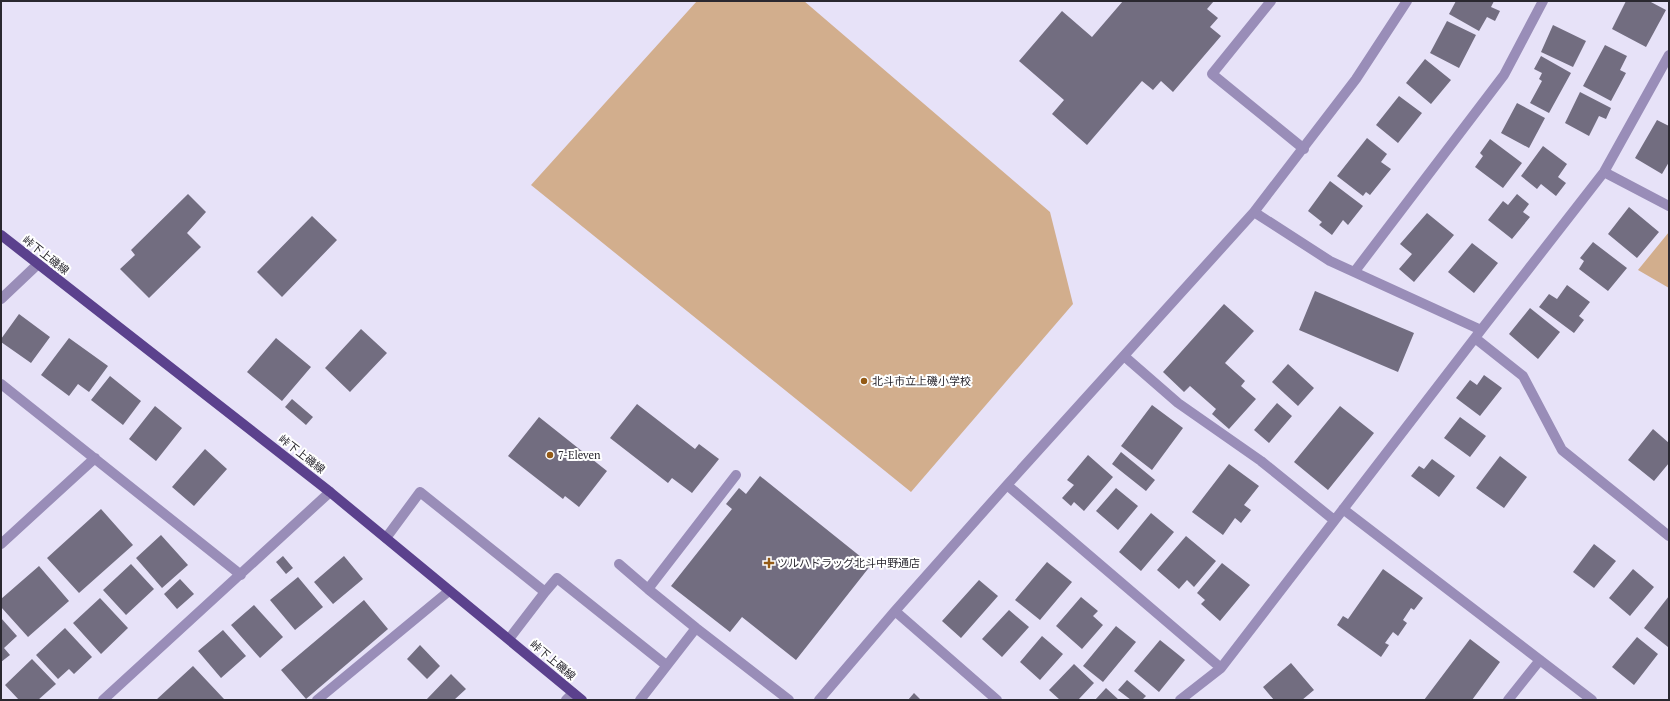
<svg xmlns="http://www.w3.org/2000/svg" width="1670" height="701" font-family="'PT Serif','Noto Sans JP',serif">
<rect width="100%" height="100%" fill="#e7e2f8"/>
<path fill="#d2ae8d" d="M697 1H804L1050 212 1073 304 911 492 531 185Z
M1669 232V288L1638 270Z"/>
<path fill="#726d80" d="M1123 1H1214L1207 9 1218 18 1210 27 1221 36 1173 92 1161 81 1153 90 1142 81 1087 145 1052 114 1064 100 1019 61 1062 11 1092 37Z
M1456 1H1494L1491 7 1500 11 1495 21 1487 17 1479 31 1449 14Z
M1626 1H1649L1666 10 1646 47 1612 29Z
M1447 21 1476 35 1459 68 1430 53Z
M1553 25 1586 41 1573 67 1541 52Z
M1605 45 1627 56 1620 70 1626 73 1611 101 1583 86Z
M1541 56 1571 73 1549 113 1530 103 1542 81 1539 79 1542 73 1534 69Z
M1425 59 1451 80 1431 104 1406 83Z
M1580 92 1611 108 1606 119 1599 116 1589 136 1565 123Z
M1399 96 1422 113 1398 143 1376 125Z
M1517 103 1545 118 1529 148 1501 133Z
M1657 120 1669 126V162L1662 174 1635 158Z
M1367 138 1387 154 1381 162 1391 169 1370 195 1366 192 1363 196 1337 176Z
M1490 139 1522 163 1503 188 1475 167 1483 156 1480 153Z
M1543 146 1567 164 1558 177 1566 183 1556 196 1541 184 1537 189 1521 176Z
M1330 181 1363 206 1348 225 1343 220 1332 235 1319 225 1322 222 1308 211Z
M188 194 206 212 187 233 201 247 149 298 120 269 135 255 131 250Z
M1517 194 1529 204 1523 212 1530 217 1512 239 1488 220 1503 201 1508 205Z
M1629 207 1659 232 1637 258 1608 234Z
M1427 213 1454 235 1414 282 1399 269 1412 254 1400 244Z
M312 216 337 240 282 297 257 272Z
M1593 242 1627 268 1608 291 1579 269 1584 261 1580 258Z
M1472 243 1498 263 1474 293 1448 272Z
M1567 285 1590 302 1579 316 1584 320 1574 333 1539 307 1549 294 1557 299Z
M1315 291 1414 333 1398 372 1299 330Z
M1224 304 1254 331 1225 363 1245 381 1241 386 1256 399 1229 429 1212 414 1216 409 1190 386 1184 392 1163 372Z
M1530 308 1560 332 1538 359 1509 334Z
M19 314 50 337 31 363 1 342V339Z
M361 329 387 353 350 392 325 368Z
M69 338 108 366 89 392 78 384 69 396 41 375Z
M276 338 311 367 282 401 247 372Z
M1288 364 1314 388 1298 406 1272 382Z
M1484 375 1502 388 1480 416 1456 398 1470 380 1477 385Z
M110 376 141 401 123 425 91 400Z
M292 399 313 417 306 425 285 407Z
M1277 403 1292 416 1269 443 1254 430Z
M637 404 695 449 699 444 719 459 692 493 672 478 668 483 610 438Z
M1152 405 1183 428 1152 470 1121 446Z
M155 406 182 428 156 461 129 439Z
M1340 406 1374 433 1328 490 1294 462Z
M539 417 607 471 579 507 565 496 563 499 508 456Z
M1460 417 1486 436 1470 457 1444 438Z
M1653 429 1669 443V463L1654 481 1628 460Z
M205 449 227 469 194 506 172 487Z
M1121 452 1155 480 1146 491 1112 464Z
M1088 455 1113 477 1084 511 1074 502 1071 506 1062 498 1074 485 1067 480Z
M1500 456 1527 477 1504 508 1476 488Z
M1432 459 1455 476 1439 497 1411 476 1419 466 1424 469Z
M1229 464 1259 486 1244 505 1251 510 1241 523 1235 518 1223 535 1192 512Z
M760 476 871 565 796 660 742 617 730 632 671 586 732 509 726 504 739 488 746 494Z
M1116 488 1138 506 1118 530 1096 511Z
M101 509 133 545 79 593 47 558Z
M1151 513 1174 532 1141 571 1119 552Z
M161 535 188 565 162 588 136 558Z
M1186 536 1216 561 1194 587 1187 580 1179 589 1157 570Z
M1594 544 1616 561 1594 588 1573 572Z
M283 556 293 568 286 574 276 562Z
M344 556 363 579 333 604 314 582Z
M1047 562 1072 582 1040 620 1015 600Z
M1222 563 1250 585 1220 621 1201 604 1205 600 1197 593Z
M131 564 154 589 126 615 103 590Z
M39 566 69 601 28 637 1 607V599Z
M1383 569 1423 598 1414 610 1411 608 1403 620 1407 623 1398 636 1393 632 1385 643 1389 645 1381 657 1337 625 1343 616 1348 619Z
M1633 569 1654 587 1630 616 1609 598Z
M298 577 323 607 295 630 270 600Z
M180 579 194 594 177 609 164 594Z
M979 580 998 596 961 638 942 621Z
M1669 596V645L1668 647 1644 628Z
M1081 597 1098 611 1093 616 1103 625 1082 649 1056 626Z
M100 598 128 628 101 654 73 623Z
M364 600 388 629 306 699 281 670Z
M254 605 283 637 260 658 231 625Z
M1009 610 1029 627 1002 657 982 639Z
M1 618 17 636 4 648 10 655 1 662Z
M1116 626 1136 642 1103 682 1083 666Z
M65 628 92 657 74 674 69 669 58 679 36 655Z
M223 630 246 656 221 678 198 651Z
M1042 636 1063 654 1040 680 1020 662Z
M1637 637 1658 654 1634 685 1612 667Z
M1470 639 1500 662 1472 700H1424Z
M1160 640 1185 660 1159 692 1134 671Z
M420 645 440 666 427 679 407 659Z
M32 659 56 684 38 700H19L5 685Z
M1291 663 1314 690 1302 700H1274L1263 687Z
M1074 664 1094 683 1078 700H1060L1049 690Z
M193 666 224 699 156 700Z
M451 674 466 689 454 700H426Z
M1127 680 1146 696 1142 700H1131L1118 690Z
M1106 688 1119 700H1095Z
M914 693 921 700H908Z"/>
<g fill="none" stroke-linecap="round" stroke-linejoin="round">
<path stroke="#998db8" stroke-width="10" d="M1271 1 1212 74 1304 149
M1604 172 1669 206
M1254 212 1330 261 1481 330 1604 172 1669 55
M1355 271 1504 75 1543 1
M1 299 38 264
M1475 338 1523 376 1562 450 1669 536
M1124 356 1178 403 1261 461 1334 520
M1 384 241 575
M736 475 648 589 696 628 789 700
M1007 485 1221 668 1180 700
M1343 509 1592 700
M386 538 420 492 545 592 509 639
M1 544 95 458
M619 564 648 589
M545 592 557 578 666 665
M895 611 997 700
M1221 668 1481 330
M103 700 330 492
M317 700 449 591
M566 700 573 693
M640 700 696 628
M819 700 895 611 1007 485 1254 212 1356 79 1407 1
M1508 700 1540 660"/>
<path stroke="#5b418d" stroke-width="10" d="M1 235 330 492 582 700"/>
</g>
<g fill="#945b16" stroke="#fff" stroke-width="1.5">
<circle cx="864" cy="381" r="4"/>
<circle cx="550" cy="455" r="4"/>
<path d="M767 557h4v4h4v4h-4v4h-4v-4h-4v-4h4z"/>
</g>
<g text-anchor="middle" stroke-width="4" stroke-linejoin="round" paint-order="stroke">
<g font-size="11" fill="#2a2830" stroke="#fff">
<text transform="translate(46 255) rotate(38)" y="4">峠下上磯線</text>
<text transform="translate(302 454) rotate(38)" y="4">峠下上磯線</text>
<text transform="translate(553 660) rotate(40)" y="4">峠下上磯線</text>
</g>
<g font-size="11" fill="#2a2830" stroke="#fff" text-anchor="start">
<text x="872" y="385">北斗市立上磯小学校</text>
<text x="558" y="459">7-Eleven</text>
<text x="777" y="567">ツルハドラッグ北斗中野通店</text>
</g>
</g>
<rect width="1670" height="701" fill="none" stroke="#2a2830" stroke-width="4"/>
</svg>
